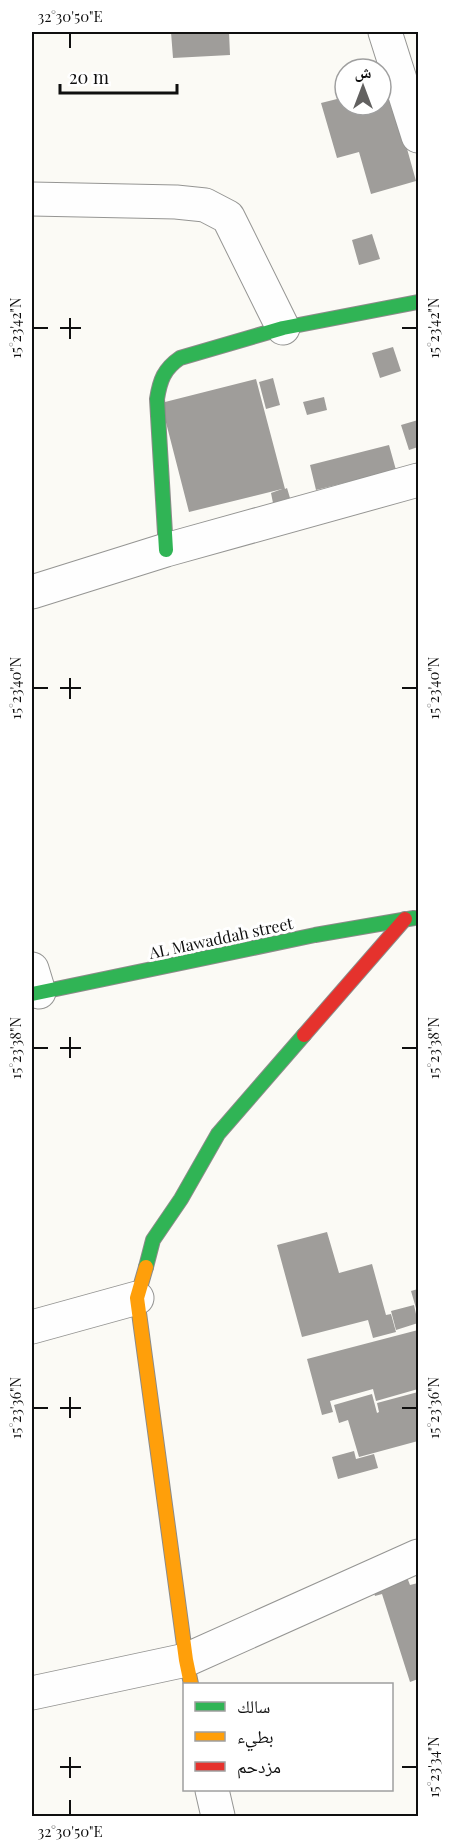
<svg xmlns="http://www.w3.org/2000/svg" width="450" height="1848" font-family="'Playfair Display','Noto Naskh Arabic',serif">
<rect width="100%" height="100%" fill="#fbfaf5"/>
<path fill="#9f9d9a" d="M171 32H229L230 55 173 58Z
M389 84 416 181 371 194 359 152 337 158 321 103 345 97V105H381V87Z
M372 234 380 259 359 265 352 240Z
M393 347 401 371 380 378 372 353Z
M273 378 280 405 266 409 259 382Z
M256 379 285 489 287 488 290 498 273 503 271 493 282 489 189 512 161 403Z
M324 397 327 410 307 415 303 402Z
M418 420V447L409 450 401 425Z
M389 445 396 470 316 490 310 465Z
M327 1232 339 1273 372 1264 386 1315 391 1314 396 1332 373 1338 368 1320 302 1337 277 1245Z
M418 1289V1315L411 1291Z
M414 1305 418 1323 396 1330 391 1311Z
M418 1330V1389L376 1401 373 1389 330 1401 333 1412 322 1415 307 1359Z
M418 1392V1441L359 1457 348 1420 339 1423 334 1405 372 1394 377 1413 379 1412 377 1403Z
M354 1451 356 1459 374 1454 378 1468 338 1479 332 1457Z
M405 1572 410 1585 418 1583V1679L410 1682 382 1594 375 1596 371 1583Z"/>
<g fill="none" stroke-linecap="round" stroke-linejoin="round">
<defs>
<path id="street" d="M385 32 418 136
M32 199 176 202 205 205 228 217 283 328
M32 592 166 550 418 480
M32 969 39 992
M32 1327 137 1298
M32 1693 186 1660 418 1556
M212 1790 218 1816"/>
<path id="fast" d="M166 550 157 399C160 380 164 369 180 358L283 328 418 302
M32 994 315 935 414 918
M146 1267 153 1240 181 1199 218 1134 304 1035"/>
<path id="slow" d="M146 1267 137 1298 186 1660 191 1684"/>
<path id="jam" d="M304 1035 405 919"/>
</defs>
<use href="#street" stroke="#959593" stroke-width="35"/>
<use href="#fast" stroke="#8c8b89" stroke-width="16"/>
<use href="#slow" stroke="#8c8b89" stroke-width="16"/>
<use href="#jam" stroke="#8c8b89" stroke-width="16"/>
<use href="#street" stroke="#fefefe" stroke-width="33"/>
<use href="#fast" stroke="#30b455" stroke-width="14"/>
<use href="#slow" stroke="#ff9f0a" stroke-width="14"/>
<use href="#jam" stroke="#e5322d" stroke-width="14"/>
</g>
<path fill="none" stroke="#0f0f0f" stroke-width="2" d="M70 33V48M70 318V339M33 328H48M60 328H81M402 328H417M70 678V699M33 688H48M60 688H81M402 688H417M70 1037V1058M33 1048H48M60 1048H81M402 1048H417M70 1397V1418M33 1408H48M60 1408H81M402 1408H417M70 1757V1778M60 1767H81M402 1767H417M70 1800V1815"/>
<g text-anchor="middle" stroke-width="6" stroke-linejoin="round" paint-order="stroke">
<g font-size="16" fill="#0f0f0f" stroke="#fff">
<text transform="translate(221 938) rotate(-12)" y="6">AL Mawaddah street</text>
</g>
</g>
<rect width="450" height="1848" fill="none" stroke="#ffffff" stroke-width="66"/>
<rect x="183" y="1683" width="210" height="108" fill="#ffffff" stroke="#9f9f9f" stroke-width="1.5"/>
<rect x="195" y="1702" width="30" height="9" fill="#30b455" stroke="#9f9f9f" stroke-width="1.5"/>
<text x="237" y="1713" font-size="18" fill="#0f0f0f">سالك</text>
<rect x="195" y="1732" width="30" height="9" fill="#ff9f0a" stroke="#9f9f9f" stroke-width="1.5"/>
<text x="237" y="1743" font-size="18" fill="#0f0f0f">بطيء</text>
<rect x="195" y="1762" width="30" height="9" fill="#e5322d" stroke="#9f9f9f" stroke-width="1.5"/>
<text x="237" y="1773" font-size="18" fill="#0f0f0f">مزدحم</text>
<g transform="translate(363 87)"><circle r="28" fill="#ffffff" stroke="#9f9f9f" stroke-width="1.5"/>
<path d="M0-4.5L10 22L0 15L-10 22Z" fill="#626160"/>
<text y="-9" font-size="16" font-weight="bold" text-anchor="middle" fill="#0f0f0f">ش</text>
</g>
<path d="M60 84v9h117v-9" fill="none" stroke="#0f0f0f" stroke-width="3"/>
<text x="69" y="84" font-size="18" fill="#0f0f0f" stroke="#ffffff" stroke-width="4.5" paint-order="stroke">20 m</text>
<rect x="33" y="33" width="384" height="1782" fill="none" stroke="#0f0f0f" stroke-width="2"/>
<g font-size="15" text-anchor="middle" fill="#0f0f0f">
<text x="70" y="22">32°30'50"E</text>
<text transform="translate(16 328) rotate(-90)" y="5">15°23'42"N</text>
<text transform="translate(434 328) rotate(-90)" y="5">15°23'42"N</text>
<text transform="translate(16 688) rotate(-90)" y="5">15°23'40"N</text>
<text transform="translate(434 688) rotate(-90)" y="5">15°23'40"N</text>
<text transform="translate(16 1048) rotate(-90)" y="5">15°23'38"N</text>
<text transform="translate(434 1048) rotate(-90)" y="5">15°23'38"N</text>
<text transform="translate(16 1408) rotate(-90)" y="5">15°23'36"N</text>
<text transform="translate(434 1408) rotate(-90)" y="5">15°23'36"N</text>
<text transform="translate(434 1767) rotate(-90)" y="5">15°23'34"N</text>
<text x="70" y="1837">32°30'50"E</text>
</g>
</svg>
